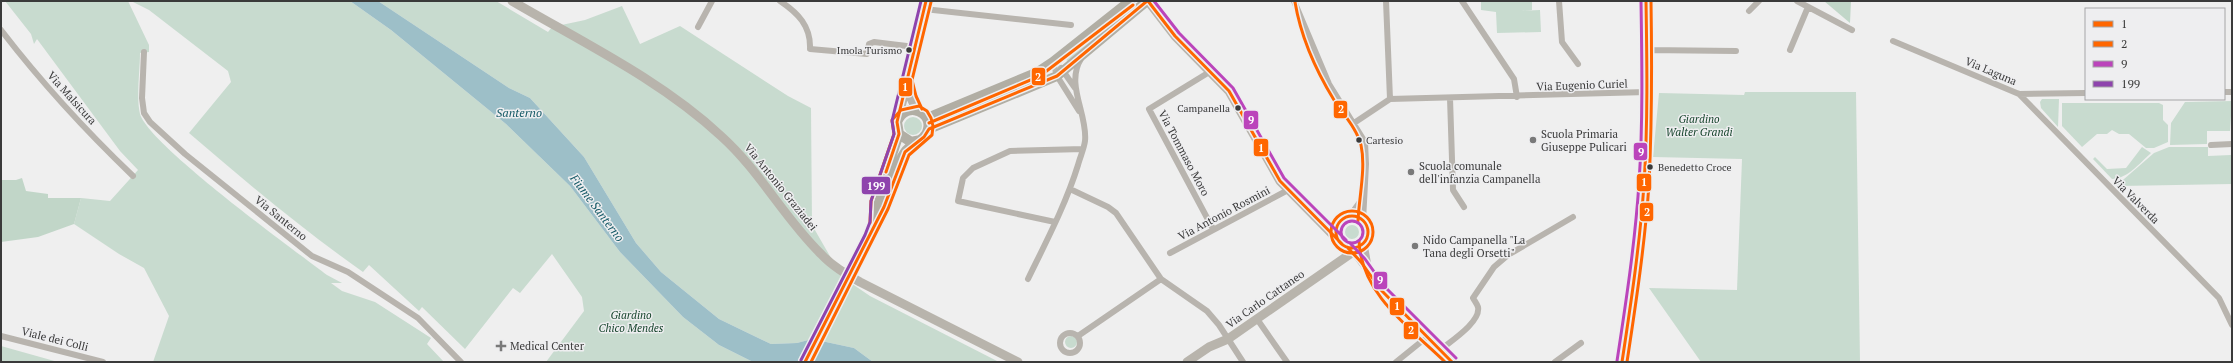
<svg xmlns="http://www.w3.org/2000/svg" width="2233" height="363" font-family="'PT Serif',serif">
<rect width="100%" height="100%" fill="#efefef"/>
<path fill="#c8dbcf" d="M5 1H128L149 45V52L140 53C140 70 136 98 140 114 149 145 294 250 327 275L342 283H331L342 291 375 302 431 338 427 344 444 362H153L169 316 144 268 119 254 74 224 81 198 110 201 138 170 120 151 37 39 34 44 31 34Z
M131 1H350L391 30 506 124 570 186 620 252 683 317 719 345 753 362H546L584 311 582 297 552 254 520 293 513 288 465 349 422 307 419 311 369 265 363 272C302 229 246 182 189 133L231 82 228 71 149 10Z
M378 1H496L548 32 552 27 585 20 622 6 640 44 680 26 788 96 811 108 812 225 842 277 870 296 999 362H873L854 348 812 339 797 343 771 344 719 319 661 272 636 243 584 157 530 98 509 88Z
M1481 1H1532V10L1521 11 1540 10 1541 32 1497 33 1496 12 1481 10Z
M1134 3 1135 5 1068 61 1066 60Z
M1745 92H1856L1860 362H1701L1649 288 1737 290 1742 159 1653 157 1659 93 1744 95Z
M2042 99H2059L2058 127 2041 108 2040 102Z
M2232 101 2230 131H2207V144L2170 145 2171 123 2185 102Z
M2062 103H2159L2163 105V120L2168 125V142L2154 148H2146L2129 134H2119L2112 130 2107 134H2097L2082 147 2062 126Z
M904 126a9 9 0 1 1 18 0a9 9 0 1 1-18 0Z
M2142 147 2151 153C2140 163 2127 179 2112 179L2093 159 2095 157 2107 169 2126 168Z
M2169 147H2208V156L2231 155 2232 149V184L2120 186 2118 188 2116 186 2154 153Z
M1345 232a7 7 0 1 1 14 0a7 7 0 1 1-14 0Z
M1065 342a6 6 0 1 1 12 0a6 6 0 1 1-12 0Z
M1 346 58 362H1Z"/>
<path fill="#c1d6c8" d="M1824 1H1851L1850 23Z
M22 178 26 191 48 194V198H81L74 224 38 237 1 242V180H16Z"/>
<path fill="#9dbfc8" d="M350 1H378L509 88 530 98 584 157 636 243 661 272 719 319 771 344 797 343 812 339 854 348 873 362H753L719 345 683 317 620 252 570 186 506 124 391 30Z"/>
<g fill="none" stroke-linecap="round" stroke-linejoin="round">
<path stroke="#b8b4ae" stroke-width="6" d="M780 1C798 13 811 26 810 49L867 54 869 44 874 42 915 47
M1294 1 1329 84 1365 142 1366 164 1363 221
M1386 1 1390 99
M1462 1 1514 79 1517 97
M1559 1 1562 42 1578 64
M1797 1 1852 30
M924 9 1071 25
M1749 11 1759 1
M698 27 712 1
M1 30C41 82 86 131 133 176
M1893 41 2019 94 2086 93
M1647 50 1736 51
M1790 50 1808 7
M144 52 142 98 144 113 150 122 185 154 312 256 348 272 418 318 461 362
M1053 62 1057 76 1079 111
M1061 68 1075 88
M1211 71 1149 109 1213 229
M2224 92H2232
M2019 94 2219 298 2232 325
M1450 98 1453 190 1464 207
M1354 123 1390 99 1647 92
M2211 145 2232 144
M1070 189 1108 207 1116 213 1161 279 1207 311 1219 325 1243 362
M1349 217 1362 199
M1055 222 958 201 963 178 973 168 1010 151 1083 149
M1364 241 1369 269
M1353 252 1380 288 1452 362
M1170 253 1288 190
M1028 279C1046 242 1066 204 1078 165 1080 157 1084 149 1085 141 1088 115 1065 84 1081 59
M1257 319 1287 362
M1060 343a10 10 0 1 1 20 0a10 10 0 1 1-20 0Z
M1 336 103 362
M1078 336 1161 279
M1440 350C1451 341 1481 322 1478 307 1477 304 1474 300 1473 298L1494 267 1508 255 1573 217
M1396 362 1427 337
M1555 362 1581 343
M1622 362C1632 295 1642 227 1645 159 1648 106 1647 54 1646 1"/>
<path stroke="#b8b4ac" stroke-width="9" d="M512 1C582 42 661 80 721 136 760 171 784 218 821 254 832 266 846 274 860 282L1018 362
M1148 1 1175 36 1229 91 1280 181 1342 244
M908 83 911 98 917 111
M898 120 926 1
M1336 232a16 16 0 1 1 32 0a16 16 0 1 1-32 0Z
M1187 362 1209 347 1228 339 1353 252 1347 247"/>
<path stroke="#b1aea4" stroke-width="10" d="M927 118 1038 72 1053 62 1130 1
M929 129 1057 76 1147 1
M875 222 876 202 899 134
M870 237C875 222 883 210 889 195 894 181 896 164 905 152 911 143 926 141 928 129 931 117 919 107 907 111 902 113 899 117 897 122L899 134 911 142 921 140"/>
<path stroke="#b1aea4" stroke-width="10" d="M805 362 870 237"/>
<defs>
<path id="bus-1" d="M1148 1 1175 36 1229 91 1280 181 1342 244
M886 172 899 134 897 122 926 1
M1336 232a16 16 0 1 1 32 0a16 16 0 1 1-32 0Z
M1347 247 1361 262 1381 290 1452 362
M805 362 884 207 905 152 924 137 929 129 1057 76 1147 1
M1622 362C1631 303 1640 243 1644 184 1648 123 1647 62 1646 1"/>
<path id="bus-2" d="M1295 2C1301 38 1315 69 1334 100 1343 114 1357 129 1361 145 1366 168 1359 197 1358 221
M922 109 916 96 912 80 931 2
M929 123 1040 76 1133 5
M1331 232a21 21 0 1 1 42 0a21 21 0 1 1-42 0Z
M1359 241C1361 294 1410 328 1445 362
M811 362 888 209 909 155 932 135 933 126 931 118 927 111 919 106 901 110 892 120 894 134 871 201 870 223
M1627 362C1636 303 1645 243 1649 184 1652 123 1652 62 1651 1"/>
<path id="bus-3" d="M1154 1 1179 33 1233 88 1284 178 1346 240
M1341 232a11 11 0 1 1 22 0a11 11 0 1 1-22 0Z
M1350 243 1365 259 1385 287 1456 358
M1617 361C1626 302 1635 243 1639 183 1643 123 1642 62 1641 1"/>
<path id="bus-4" d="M801 360 865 235 870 222 871 201 894 134 892 121 921 1"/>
</defs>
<use href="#bus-1" stroke="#eeeef0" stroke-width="6"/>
<use href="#bus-2" stroke="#eeeef0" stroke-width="6"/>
<use href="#bus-3" stroke="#eeeef0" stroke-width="6"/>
<use href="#bus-4" stroke="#eeeef0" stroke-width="6"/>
<use href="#bus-1" stroke="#f60" stroke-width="3"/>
<use href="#bus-2" stroke="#f60" stroke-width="3"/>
<use href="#bus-3" stroke="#b4b" stroke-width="3"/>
<use href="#bus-4" stroke="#8e44ad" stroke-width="3"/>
</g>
<g fill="#3a3a3a" stroke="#eeeef0" stroke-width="1.5">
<circle cx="909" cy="50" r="3.5"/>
<circle cx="1238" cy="108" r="3.5"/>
<circle cx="1359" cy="140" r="3.5"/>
<circle cx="1650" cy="167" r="3.5"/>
</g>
<g fill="#797979" stroke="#eeeef0" stroke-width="1.5">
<circle cx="1533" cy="140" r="4"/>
<circle cx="1411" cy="172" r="4"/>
<circle cx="1415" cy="246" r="4"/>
<path d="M499 340h4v4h4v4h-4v4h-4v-4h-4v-4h4z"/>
</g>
<g text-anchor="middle" stroke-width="3" stroke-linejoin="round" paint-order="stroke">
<g font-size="10" fill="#3a3a3a" stroke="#eeeef0" text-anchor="end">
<text x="902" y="54">Imola Turismo</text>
<text x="1230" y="112">Campanella</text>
<text x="1366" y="144" text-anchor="start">Cartesio</text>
<text x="1658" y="171" text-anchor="start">Benedetto Croce</text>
</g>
<g font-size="11" fill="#3a3a3a" stroke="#eeeef0">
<text transform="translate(1991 71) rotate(23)" y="4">Via Laguna</text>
<text transform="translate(1582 85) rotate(-2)" y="4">Via Eugenio Curiel</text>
<text transform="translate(72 98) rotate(48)" y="4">Via Malsicura</text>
<text transform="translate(1184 153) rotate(62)" y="4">Via Tommaso Moro</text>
<text transform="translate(781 187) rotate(51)" y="4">Via Antonio Graziadei</text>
<text transform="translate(2136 200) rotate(45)" y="4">Via Valverda</text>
<text transform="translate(1224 213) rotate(-28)" y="4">Via Antonio Rosmini</text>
<text transform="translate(281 218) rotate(39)" y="4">Via Santerno</text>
<text transform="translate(1265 299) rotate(-35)" y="4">Via Carlo Cattaneo</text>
<text transform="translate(55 339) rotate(14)" y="4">Viale dei Colli</text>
</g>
<g font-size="11" font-style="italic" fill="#0e3e25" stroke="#eeeef0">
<text x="1699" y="123">Giardino<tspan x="1699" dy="13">Walter Grandi</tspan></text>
<text x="631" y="319">Giardino<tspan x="631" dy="13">Chico Mendes</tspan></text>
</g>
<g font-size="11" fill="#3a3a3a" stroke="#eeeef0" text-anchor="start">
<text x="1541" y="138">Scuola Primaria<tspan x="1541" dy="13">Giuseppe Pulicari</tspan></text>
<text x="1419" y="170">Scuola comunale<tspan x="1419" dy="13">dell'infanzia Campanella</tspan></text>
<text x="1423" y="244">Nido Campanella "La<tspan x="1423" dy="13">Tana degli Orsetti"</tspan></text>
<text x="510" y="350">Medical Center</text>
</g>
<g font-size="12" font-style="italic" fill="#145966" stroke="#eeeef0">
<text x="519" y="117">Santerno</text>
<text transform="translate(597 208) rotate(53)" y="4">Fiume Santerno</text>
</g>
</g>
<g stroke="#eeeef0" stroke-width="1.5">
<rect x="1031" y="67" width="15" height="19" rx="4" fill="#f60"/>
<rect x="898" y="77" width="15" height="20" rx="4" fill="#f60"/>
<rect x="1333" y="100" width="15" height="19" rx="4" fill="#f60"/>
<rect x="1243" y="110" width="16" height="20" rx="4" fill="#b4b"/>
<rect x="1253" y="138" width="16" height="19" rx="4" fill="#f60"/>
<rect x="1633" y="142" width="15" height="19" rx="4" fill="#b4b"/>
<rect x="1636" y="173" width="16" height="19" rx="4" fill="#f60"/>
<rect x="861" y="176" width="30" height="19" rx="4" fill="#8e44ad"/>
<rect x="1639" y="202" width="15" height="20" rx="4" fill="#f60"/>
<rect x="1373" y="271" width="15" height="19" rx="4" fill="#b4b"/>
<rect x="1389" y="297" width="16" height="19" rx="4" fill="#f60"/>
<rect x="1403" y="321" width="16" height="19" rx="4" fill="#f60"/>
</g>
<g font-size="11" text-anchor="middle" font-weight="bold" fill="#fff">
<text x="1038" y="81">2</text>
<text x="905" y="91">1</text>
<text x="1341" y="113">2</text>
<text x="1251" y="124">9</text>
<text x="1261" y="152">1</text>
<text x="1641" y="156">9</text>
<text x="1644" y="186">1</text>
<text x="876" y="190">199</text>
<text x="1647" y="216">2</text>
<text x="1380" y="284">9</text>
<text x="1397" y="310">1</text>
<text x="1411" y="334">2</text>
</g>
<rect width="2233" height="363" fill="none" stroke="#3a3a3a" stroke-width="4"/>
<rect x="2085" y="8" width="140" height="92" fill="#eeeef0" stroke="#a6a6a7"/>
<rect x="2093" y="21" width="20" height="6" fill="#ff6600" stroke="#a6a6a7"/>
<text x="2121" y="28" font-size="12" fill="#3a3a3a">1</text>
<rect x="2093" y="41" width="20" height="6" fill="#ff6600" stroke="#a6a6a7"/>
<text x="2121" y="48" font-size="12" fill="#3a3a3a">2</text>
<rect x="2093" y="61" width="20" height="6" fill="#bb44bb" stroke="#a6a6a7"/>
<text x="2121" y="68" font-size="12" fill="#3a3a3a">9</text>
<rect x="2093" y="81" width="20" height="6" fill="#8e44ad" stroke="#a6a6a7"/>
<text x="2121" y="88" font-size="12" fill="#3a3a3a">199</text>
</svg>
